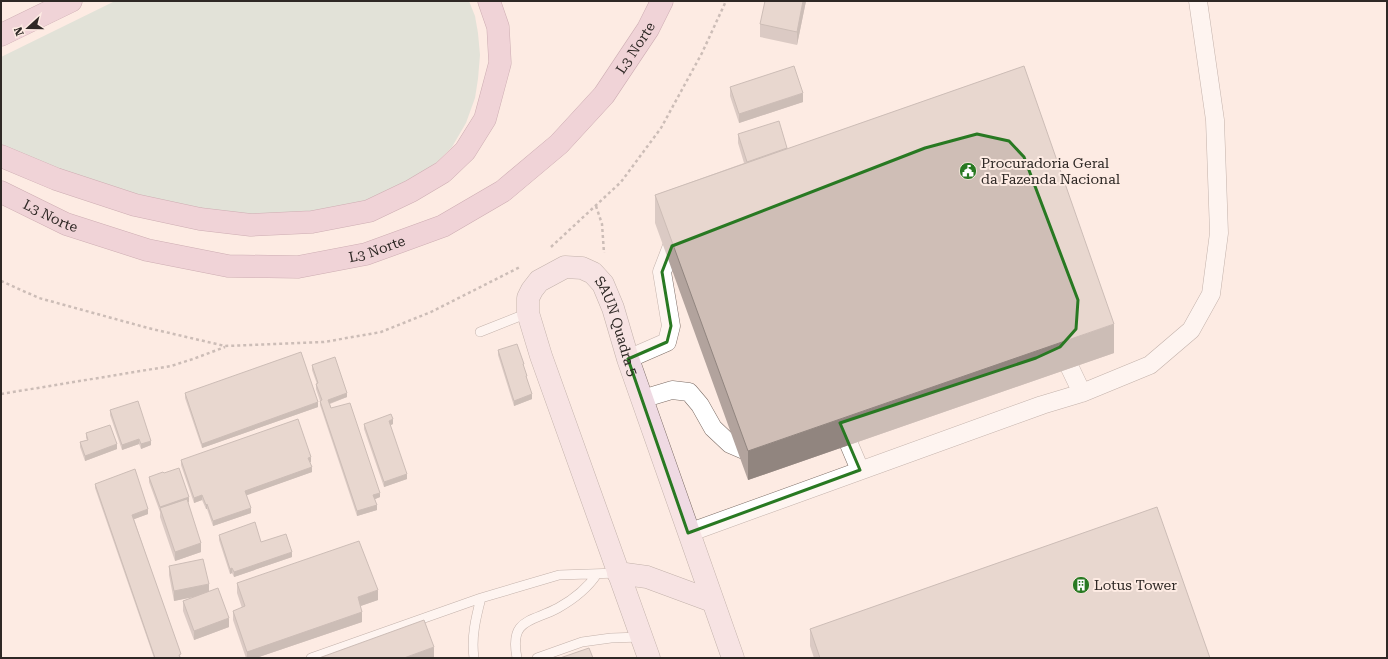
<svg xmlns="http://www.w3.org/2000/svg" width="1388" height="659" font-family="'Roboto Serif',serif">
<rect width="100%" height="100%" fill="#fdebe3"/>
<path fill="#c2d8ca" d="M115 1H469L475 16 478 33 480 55 478 79 475 98 466 123 452 147 437 162 411 180 379 197 347 208 273 219 140 201 1 146V57Z"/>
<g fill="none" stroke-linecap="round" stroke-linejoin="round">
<defs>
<path id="lane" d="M480 332 528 313
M311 658 481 598 559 575 618 573
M474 658C471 637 476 617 481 598
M517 658C509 618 532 622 558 608 574 599 587 589 597 574
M537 658 582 642 611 638 641 637"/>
<path id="street" d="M1060 347 1082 393
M628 359 667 342 671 326 662 272 672 246 682 242
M642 399 672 390 689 392 700 405 713 428 730 444 744 450 759 451
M840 423 860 470
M688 533 1042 405 1082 393 1150 365 1191 330 1211 294 1219 233 1215 120 1198 1"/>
<g id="secondary">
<path d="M618 573 647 577 712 601"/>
<path id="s1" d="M649 658 541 356 528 313V298L532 290 539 281 565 267 582 268 593 273 603 284 613 308 628 359 733 658"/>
</g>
<g id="primary">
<path d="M1 35 71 1"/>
<path d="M1 156 56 179 135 205 200 219 251 225 312 222 369 211 411 191 443 172 465 151 485 119 500 63 498 27 489 1"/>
<path id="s2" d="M1 192 66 224 147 250 228 266 298 267 366 254 443 226 503 191 559 144 604 95 648 29 662 1"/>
</g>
</defs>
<use href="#lane" stroke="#7c6c65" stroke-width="10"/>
<use href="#street" stroke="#7c6c65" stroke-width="19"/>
<use href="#secondary" stroke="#7c6c65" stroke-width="23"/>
<use href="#primary" stroke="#946477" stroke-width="23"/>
<path stroke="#918580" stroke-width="2.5" stroke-dasharray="3 3" stroke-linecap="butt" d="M596 206 602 224 604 253
M551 247 621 182 661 128 702 53 726 1
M1 281 39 298 148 328 225 346 324 342 381 332 431 312 520 267
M1 394 171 366 193 359 225 347"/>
<use href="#lane" stroke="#fff" stroke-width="9"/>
<use href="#street" stroke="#fff" stroke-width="18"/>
<use href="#secondary" stroke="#efdae3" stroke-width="22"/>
<use href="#primary" stroke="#e0b5c8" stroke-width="22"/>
</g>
<path fill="#b2a39d" d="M806 1 797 45 760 37V24Z
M730 87 803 102 739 123 730 96Z
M738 134 787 148 1114 353 748 480 655 223V195L744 163 738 143Z
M498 350 524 368 532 399 514 406 498 355Z
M312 365 347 397 330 404 331 408 380 497 375 499 377 510 357 516 320 405V401L316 389V384H317L312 370Z
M185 393 318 407 202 448 185 398Z
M110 410 151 445 141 449 139 444 122 450 110 415Z
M364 424H393L390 425 407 479 384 487 364 429Z
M86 433 117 449 85 461 80 447V442L87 440 86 438Z
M181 460 311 462H310L312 472 246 495 251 513 213 526 207 509H206L202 500 194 503 181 465Z
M164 473 189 502H188L201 552 175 561 160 517V512L149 482V477Z
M95 484 148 514 134 519 181 658H154L95 488Z
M219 535 261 542 292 557 234 577 232 573 230 574 219 540Z
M169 566 209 591 229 627 194 640 183 611V601L196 596 174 601 169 575Z
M237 583 378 600 360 606 362 622 256 658H246L233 620V611L242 608 237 593Z
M810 629 1210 658H814L810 646Z"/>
<path fill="#91857f" d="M803 1H806L797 45V32Z
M803 93V102L739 123V114Z
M1114 324V353L748 480V451Z
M347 393V397L328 404V400Z
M532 394V399L514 406V401Z
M318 402V407L202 448V444Z
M393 419V424L389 426V421Z
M139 439V444L122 450V445Z
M151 441V445L141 449V444Z
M117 444V449L85 461V456Z
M311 457V462L308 463V458Z
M312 467V472L245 496V491Z
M407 474V479L384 487V482Z
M380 493V497L373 500V495Z
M202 495V500L194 503V498Z
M189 497V502L161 512 160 508V512V507Z
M207 504V509H206V505Z
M377 505V510L357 516V511Z
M251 508V513L213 526V521Z
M148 509V514L132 520V515Z
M201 543V552L175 561V552Z
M292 552V557L234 577V572Z
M232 568V573L230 574V569Z
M209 584V594L174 601V591Z
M378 590V600L358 607V597Z
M362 612V622L256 658H247V652Z
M229 618V627L194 640V631Z
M434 647V658H404Z"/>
<path fill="#cfbeb6" stroke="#91857f" d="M765 1H803L797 32 760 24Z
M794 66 803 93 739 114 730 87Z
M1024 66 1114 324 748 451 655 195Z
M779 121 787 148 747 162 738 134Z
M517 344 524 364H523L527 376H526L532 394 514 401 498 350Z
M301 352 318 402 202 444 185 393Z
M335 357 347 393 328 400 331 408 350 403 380 493 373 495 377 505 357 511 320 401 322 400 316 384 318 383 312 365Z
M138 401 151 441 141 444 139 439 122 445 110 410Z
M391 414 393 419 389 421 407 474 384 482 364 424Z
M298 419 311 457 308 458 312 467 245 491 251 508 213 521 207 504 206 505 202 495 194 498 181 460Z
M110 425 117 444 85 456 80 442 88 440 86 433Z
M179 468 189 497 160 507 149 477 163 472 164 473Z
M135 469 148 509 132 515 181 654 179 655 180 658H155L95 484Z
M187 499 201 543 175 552 160 508Z
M1157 507 1210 658H820L810 629Z
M255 522 261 542 286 534 292 552 234 572 232 568 230 569 219 535Z
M359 541 378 590 358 597 362 612 247 652 233 611 245 606 237 583Z
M203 559 209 584 174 591 169 566Z
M218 588 229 618 194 631 183 601Z
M424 620 434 647 404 658H319Z
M589 648 593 658H560Z"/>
<path d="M0 0H1388V659H0ZM977 134 1009 141 1024 157 1078 300 1076 329 1060 347 1036 358 840 423 860 470 688 533 628 359 667 342 671 326 662 272 672 246 925 148Z" fill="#fdebe3" fill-opacity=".55" fill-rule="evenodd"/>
<path fill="none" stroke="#287922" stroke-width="3" stroke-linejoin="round" d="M977 134 1009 141 1024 157 1078 300 1076 329 1060 347 1036 358 840 423 860 470 688 533 628 359 667 342 671 326 662 272 672 246 925 148Z"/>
<defs>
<symbol id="civic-disc" viewBox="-11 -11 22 22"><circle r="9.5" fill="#287922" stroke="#fdebe3"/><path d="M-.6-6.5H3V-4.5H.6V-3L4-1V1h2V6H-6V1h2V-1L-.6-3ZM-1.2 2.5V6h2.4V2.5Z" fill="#fff"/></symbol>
<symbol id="building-disc" viewBox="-11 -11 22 22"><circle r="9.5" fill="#287922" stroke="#fdebe3"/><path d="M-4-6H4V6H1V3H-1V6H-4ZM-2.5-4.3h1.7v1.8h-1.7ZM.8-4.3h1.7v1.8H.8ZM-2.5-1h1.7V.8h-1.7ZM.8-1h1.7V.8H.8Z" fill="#fff"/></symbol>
</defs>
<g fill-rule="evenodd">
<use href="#civic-disc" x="958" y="161" width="20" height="20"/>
<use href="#building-disc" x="1071" y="575" width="20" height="20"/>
</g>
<g text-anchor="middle" stroke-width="4" stroke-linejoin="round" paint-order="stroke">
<g font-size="14" fill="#2e2825" stroke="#fdebe3">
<text dy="5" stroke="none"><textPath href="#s2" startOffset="727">L3 Norte</textPath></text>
<text dy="5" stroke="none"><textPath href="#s2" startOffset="55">L3 Norte</textPath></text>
<text dy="5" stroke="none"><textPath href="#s2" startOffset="391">L3 Norte</textPath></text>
<text dy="5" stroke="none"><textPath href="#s1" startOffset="519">SAUN Quadra 5</textPath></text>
</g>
<g font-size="14" fill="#2e2825" stroke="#fdebe3" text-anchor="start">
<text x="981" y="168">Procuradoria Geral<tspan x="981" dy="16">da Fazenda Nacional</tspan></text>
<text x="1094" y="590">Lotus Tower</text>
</g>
</g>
<rect width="1388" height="659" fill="none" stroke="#2e2825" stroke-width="4"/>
<g transform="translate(28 28) rotate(249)" stroke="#fdebe3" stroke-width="3" paint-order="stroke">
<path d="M0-3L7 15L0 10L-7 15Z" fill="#2e2825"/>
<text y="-6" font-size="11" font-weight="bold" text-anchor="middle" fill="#2e2825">N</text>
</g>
</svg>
